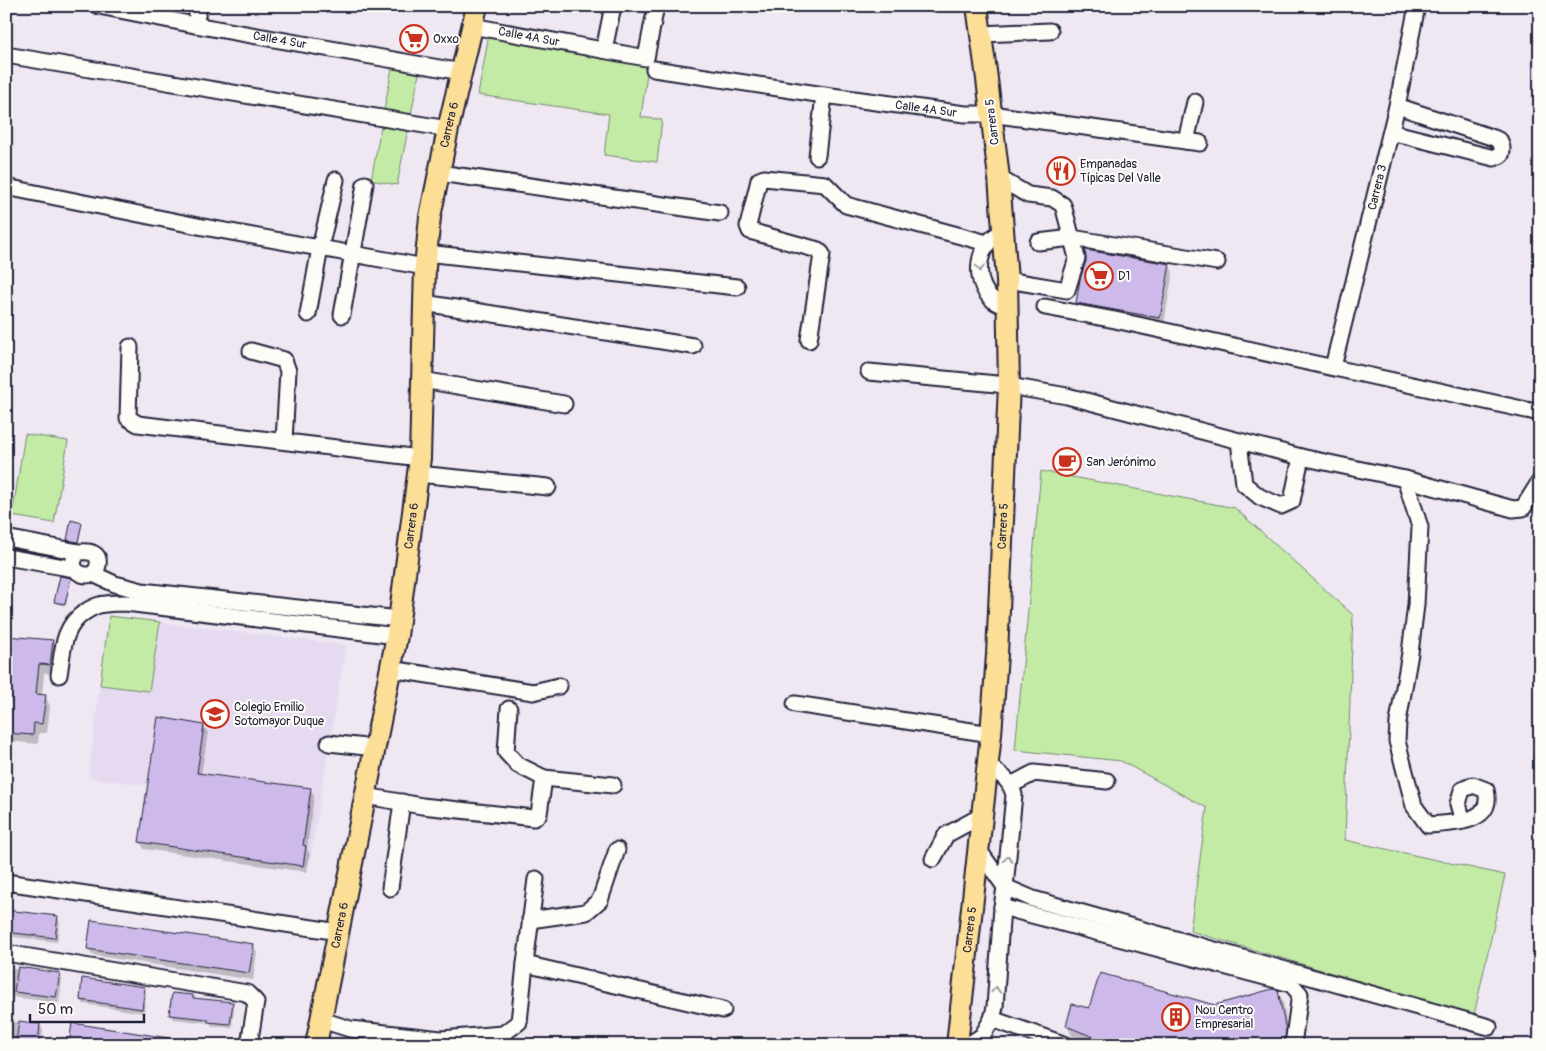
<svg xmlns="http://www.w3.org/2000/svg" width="1546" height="1051" font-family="Pangolin,sans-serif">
<rect width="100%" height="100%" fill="#efe8f3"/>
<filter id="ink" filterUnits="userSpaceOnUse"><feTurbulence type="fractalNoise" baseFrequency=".02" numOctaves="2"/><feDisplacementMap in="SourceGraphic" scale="10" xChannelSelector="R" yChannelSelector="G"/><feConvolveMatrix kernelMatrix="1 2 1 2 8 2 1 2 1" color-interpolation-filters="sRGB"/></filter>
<g filter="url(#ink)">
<path fill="#e5daf0" d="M109 616 346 645 309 866 139 842 147 785 88 778Z"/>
<path fill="#c4eba6" stroke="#738670" d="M489 34 642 60 648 66 641 117 662 120 657 162 604 155 609 114 478 95Z
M392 68 419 74 397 185 371 180Z
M25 434 68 441 54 523 12 516Z
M1041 471 1235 508 1353 615 1345 840 1505 875 1474 1015 1190 931 1207 808 1121 761 1015 750Z
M109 616 160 622 149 691 100 685Z"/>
<path fill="#0003" d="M1169 265 1173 272 1164 324 1081 310 1077 303Z
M81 524 82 525 78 543 69 542 68 540Z
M69 579 70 581 66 606 57 604 56 602Z
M6 637 52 642 58 651 55 674 44 673 42 696H45L50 706 47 733H39L38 744 6 741Z
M204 726 208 733 201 775 310 789 314 796 307 849 310 854 307 872 144 849 140 842Z
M6 911 57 917 60 922 57 942 6 936Z
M253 945 257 952 253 980 92 955 88 948Z
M6 968 59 974 62 980 59 1003 13 997 12 1001H10L8 1021 40 1025 43 1031 42 1045 6 1044Z
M144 988 146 993 144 1013 84 1004 81 1000Z
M1277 991 1283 1001 1290 1045H1095L1072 1036 1067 1026 1090 1009 1215 1007Z
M192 996 194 999 232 1003 234 1008 232 1028 212 1026 210 1023 173 1019 170 1014Z
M73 1025 174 1040 176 1042 196 1045H70Z"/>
<path fill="#cdbaea" stroke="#22223b" d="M1085 250 1170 264 1160 318 1076 303 1080 279 1086 261Z
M71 520 82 523 78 542 67 540Z
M60 576 71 578 65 604 54 602Z
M6 636 53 640 50 665 39 664 36 694 46 695 42 724 34 723 33 735 6 733Z
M158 717 204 725 197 773 311 788 303 845 306 846 303 866 139 842Z
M6 910 58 916 55 938 6 932Z
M91 920 254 944 249 973 87 949Z
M18 967 60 973 56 997 14 992Z
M1100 973 1215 1005 1272 989 1278 990 1286 1031 1284 1045H1113L1066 1026 1072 1004 1089 1008Z
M82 978 145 987 142 1009 80 1000Z
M172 993 193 995V998L233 1002 230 1024 208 1022V1019L169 1015Z
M19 1021 40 1024 38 1045 16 1043Z
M72 1023 169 1038 168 1045H69Z"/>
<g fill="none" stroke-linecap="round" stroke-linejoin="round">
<defs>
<g id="minor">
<path id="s1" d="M99 6 195 25 462 72"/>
<path d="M195 25 199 6"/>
<path id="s2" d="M472 26 646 58 656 6"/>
<path d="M981 34 1050 31"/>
<path d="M604 50 613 6"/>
<path d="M6 55 448 129"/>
<path id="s3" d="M654 69 824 95 965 114H991L1200 143"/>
<path d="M1391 132 1494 158 1501 155C1503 149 1502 147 1500 141L1494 138 1397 106"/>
<path d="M1186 141 1195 102"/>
<path d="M817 156 824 95"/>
<path d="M439 173 720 213"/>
<path d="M999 178 1028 195 1052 198 1063 205 1077 258 1067 290 1007 280"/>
<path d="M6 187 198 226 425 267"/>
<path d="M995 236C975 252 974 284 994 301 998 304 1004 306 1008 308"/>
<path d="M1038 242 1072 238 1217 262"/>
<path d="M426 253 737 287"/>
<path d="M424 303 693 346"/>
<path d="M1045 307 1115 320 1540 413"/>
<path d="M308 314 320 248 336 180"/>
<path d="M342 315 365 184"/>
<path d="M809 340 822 254 818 250 750 231 748 226 759 180 764 178 825 184 846 205 987 243"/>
<path d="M130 347 128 418 138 424 420 458"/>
<path d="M251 351 284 360 288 371 284 441"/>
<path id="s4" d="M1333 367 1397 106 1417 6"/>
<path d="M869 372 997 384 1067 396 1301 457 1292 501 1281 506 1260 497 1244 484 1239 441"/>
<path d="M422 380 564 404"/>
<path d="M1301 457 1405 479 1513 509 1523 508 1540 481"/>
<path d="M418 474 548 487"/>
<path d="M1405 479 1420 527 1416 605 1410 653 1398 722 1397 741 1414 806 1428 825C1451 823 1495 824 1486 790L1473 785 1462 790 1458 804 1463 821"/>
<path d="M6 538 79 552C89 551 100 552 98 565 95 585 60 572 79 552"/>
<path d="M6 557 75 569"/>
<path d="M93 574 115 584 142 591 399 619"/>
<path d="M391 669 533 692 559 686"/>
<path d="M59 675C63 651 62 627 85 612 91 608 99 604 106 604 113 603 120 603 126 603L397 636"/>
<path d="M795 704 991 734"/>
<path d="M329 743 375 748"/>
<path d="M544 778 613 785"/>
<path d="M1011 785 1034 773 1107 781"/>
<path d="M366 796 422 806 534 818 539 814 544 778 518 765 506 752 509 709"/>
<path d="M978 849 1005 887 1033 899 1489 1027"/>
<path d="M933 859 946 835 981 816"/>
<path d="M6 882 339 932"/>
<path d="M390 888 402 802"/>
<path d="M1002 907 1291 984 1300 994 1293 1045"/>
<path d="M530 920 586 912 600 900 617 850"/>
<path d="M6 953 247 993 256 1002 249 1045"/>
<path d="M525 964 723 1010"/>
<path d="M992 1019 1066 1045"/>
<path d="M321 1022 331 1023 350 1029 441 1039 503 1034 519 1022 525 964 536 879"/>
<path d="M968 1045 982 1036 992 1019 995 1007 1002 907 1005 887 1014 795C1010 779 1001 775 988 766"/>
</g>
<g id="major">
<path id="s5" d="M316 1045 397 636 420 458 425 267 430 217 448 129 477 6"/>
<path id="s6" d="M957 1045 991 734 997 655 1009 385 1007 280 999 178 986 71 977 6"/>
</g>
</defs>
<use href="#minor" stroke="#22223b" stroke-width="19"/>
<use href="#major" stroke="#22223b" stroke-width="24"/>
<use href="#minor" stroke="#fdfcf7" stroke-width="15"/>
<use href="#major" stroke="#fcde96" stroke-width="20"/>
</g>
<defs><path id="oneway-chevron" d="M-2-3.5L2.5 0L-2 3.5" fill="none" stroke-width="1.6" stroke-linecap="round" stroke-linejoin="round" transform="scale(1.25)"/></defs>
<g stroke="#9a9aa2">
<use href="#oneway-chevron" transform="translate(980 268) rotate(89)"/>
<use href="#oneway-chevron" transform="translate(1008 859) rotate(-85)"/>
<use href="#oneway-chevron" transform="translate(996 990) rotate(-86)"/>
</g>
</g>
<defs>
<symbol id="supermarket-ring" viewBox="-11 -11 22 22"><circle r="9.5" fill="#fdfcf7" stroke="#c8321e" stroke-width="1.5"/><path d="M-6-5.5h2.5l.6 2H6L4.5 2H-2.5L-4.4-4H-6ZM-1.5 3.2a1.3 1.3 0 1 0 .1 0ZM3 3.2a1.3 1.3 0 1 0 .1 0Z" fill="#c8321e"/></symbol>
<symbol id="restaurant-ring" viewBox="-11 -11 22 22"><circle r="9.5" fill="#fdfcf7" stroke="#c8321e" stroke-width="1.5"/><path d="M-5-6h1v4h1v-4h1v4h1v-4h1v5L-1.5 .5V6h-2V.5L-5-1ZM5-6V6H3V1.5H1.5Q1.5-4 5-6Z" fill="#c8321e"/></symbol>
<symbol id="cafe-ring" viewBox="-11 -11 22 22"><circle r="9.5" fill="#fdfcf7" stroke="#c8321e" stroke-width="1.5"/><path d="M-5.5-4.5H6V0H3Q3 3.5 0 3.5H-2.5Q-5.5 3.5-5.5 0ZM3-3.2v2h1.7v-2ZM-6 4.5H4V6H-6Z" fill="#c8321e"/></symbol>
<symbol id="school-ring" viewBox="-11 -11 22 22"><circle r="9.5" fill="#fdfcf7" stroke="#c8321e" stroke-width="1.5"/><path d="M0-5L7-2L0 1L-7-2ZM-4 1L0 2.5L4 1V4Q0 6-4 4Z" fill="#c8321e"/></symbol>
<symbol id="building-ring" viewBox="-11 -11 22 22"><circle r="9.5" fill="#fdfcf7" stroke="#c8321e" stroke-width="1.5"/><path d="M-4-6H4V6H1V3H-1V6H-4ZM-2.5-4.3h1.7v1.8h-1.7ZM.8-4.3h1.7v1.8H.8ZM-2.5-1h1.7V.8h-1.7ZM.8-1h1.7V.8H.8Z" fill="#c8321e"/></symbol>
</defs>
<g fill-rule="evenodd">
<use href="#supermarket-ring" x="398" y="23" width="32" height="32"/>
<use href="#restaurant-ring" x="1045" y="155" width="32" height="32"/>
<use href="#supermarket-ring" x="1083" y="260" width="32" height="32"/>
<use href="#cafe-ring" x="1051" y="446" width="32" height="32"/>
<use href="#school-ring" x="199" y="698" width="32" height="32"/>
<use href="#building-ring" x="1160" y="1001" width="32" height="32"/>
</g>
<g text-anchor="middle" stroke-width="4" stroke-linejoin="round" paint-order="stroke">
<g font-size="12" fill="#22223b" stroke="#fdfcf7">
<text dy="4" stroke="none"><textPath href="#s2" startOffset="58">Calle 4A Sur</textPath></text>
<text dy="4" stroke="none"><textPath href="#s1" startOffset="184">Calle 4 Sur</textPath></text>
<text dy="4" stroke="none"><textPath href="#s3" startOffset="275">Calle 4A Sur</textPath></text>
<text transform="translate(992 122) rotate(-97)" y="4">Carrera 5</text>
<text dy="4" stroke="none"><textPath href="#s5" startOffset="932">Carrera 6</textPath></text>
<text dy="4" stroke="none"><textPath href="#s4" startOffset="185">Carrera 3</textPath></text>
<text dy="4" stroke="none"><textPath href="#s6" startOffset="521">Carrera 5</textPath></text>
<text dy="4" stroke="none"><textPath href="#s5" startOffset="528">Carrera 6</textPath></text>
<text dy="4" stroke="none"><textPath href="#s5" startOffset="122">Carrera 6</textPath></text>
<text dy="4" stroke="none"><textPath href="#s6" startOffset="116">Carrera 5</textPath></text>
</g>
<g font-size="12" fill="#22223b" stroke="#fdfcf7" text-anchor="start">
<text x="433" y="43">Oxxo</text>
<text x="1080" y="168">Empanadas<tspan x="1080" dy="14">Típicas Del Valle</tspan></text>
<text x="1118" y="280">D1</text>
<text x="1086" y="466">San Jerónimo</text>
<text x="234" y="711">Colegio Emilio<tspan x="234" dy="14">Sotomayor Duque</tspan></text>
<text x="1195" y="1014">Nou Centro<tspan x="1195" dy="14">Empresarial</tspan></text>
</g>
</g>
<rect width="1546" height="1051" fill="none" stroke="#fdfcf7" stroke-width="25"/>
<rect x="12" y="12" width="1521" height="1026" fill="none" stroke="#22223b" stroke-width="2" filter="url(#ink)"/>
<path d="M30 1014v8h114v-8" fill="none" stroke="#22223b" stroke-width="2.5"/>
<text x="38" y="1014" font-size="15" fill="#22223b" stroke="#fdfcf7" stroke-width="4" paint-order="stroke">50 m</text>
</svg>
